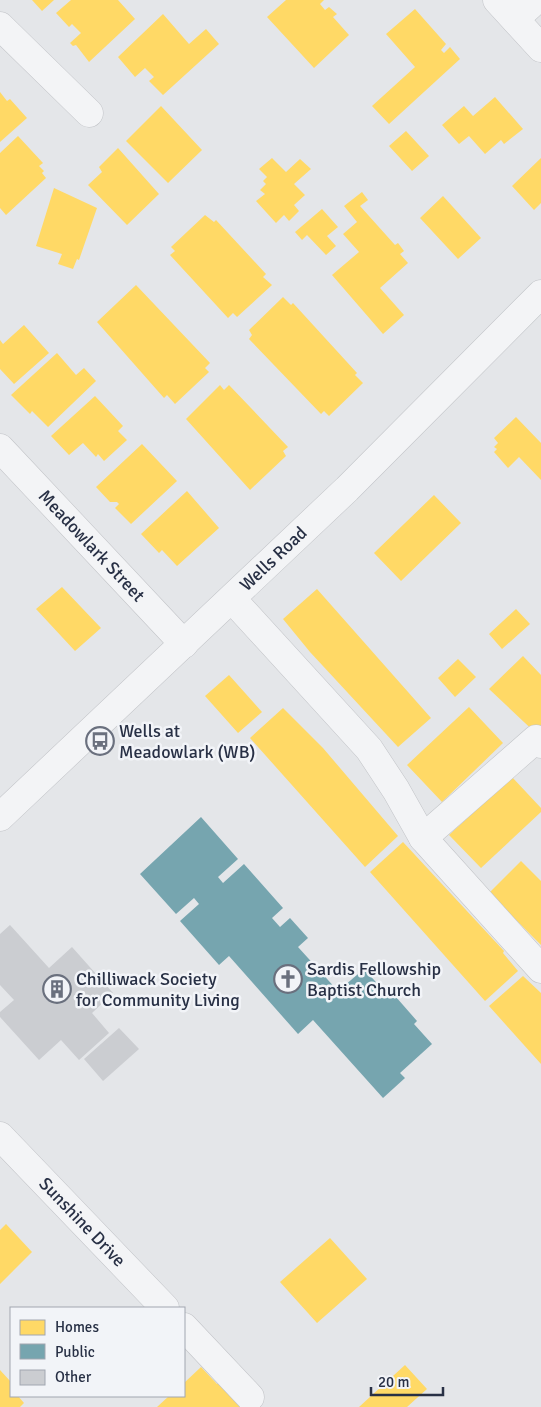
<svg xmlns="http://www.w3.org/2000/svg" width="541" height="1407" font-family="Signika,sans-serif">
<rect width="100%" height="100%" fill="#e4e6e9"/>
<path fill="#ffd966" d="M32 0H54L42 11Z
M71 0H118L135 19 89 62 76 45 73 46 70 43 81 33 72 24 69 27 56 13Z
M286 0H324L320 4 325 10 329 7 337 14 333 17 349 35 314 68 267 17Z
M415 9 446 44 441 50 444 53 450 47 460 59 389 124 372 106 415 67 386 34Z
M163 14 189 44 206 29 219 44 163 95 149 81 154 77 145 68 135 77 118 57Z
M0 92 7 101 10 99 27 118 0 142Z
M495 97 523 129 504 144 501 140 485 154 469 136 459 144 442 125 464 106 473 116Z
M161 106 202 150 168 183 126 141Z
M406 131 429 156 412 171 389 146Z
M18 136 43 163 39 166 44 171 42 173 46 178 6 215 0 208V153Z
M118 148 159 194 127 225 88 185 102 172 99 167Z
M272 158 286 172 300 159 311 169 294 184 305 195 294 205 299 211 289 221 284 215 276 223 256 201 265 194 260 190 266 184 263 181 267 177 259 169Z
M541 158V203L534 210 512 186Z
M54 188 97 208 79 260 77 259 73 269 58 264 62 254 36 246Z
M362 192 368 200 360 206 395 245 398 243 404 251 400 254 408 263 380 288 404 315 383 334 332 275 359 252 343 234 357 222 344 206Z
M443 196 481 238 458 259 420 218Z
M322 209 338 227 327 236 336 246 326 255 307 235 302 240 295 232Z
M205 215 214 222 216 220 266 274 263 277 272 285 237 317 233 313 228 318 170 255 175 251 171 247Z
M136 285 210 363 205 368 209 372 175 404 167 395 164 398 97 322Z
M283 297 291 305 293 303 357 373 355 375 363 383 329 416 324 411 321 414 249 339 252 335 249 330Z
M24 325 49 353 14 384 0 369V340L3 344Z
M57 353 76 375 84 368 96 381 48 427 32 411 30 414 11 395Z
M220 385 224 390 229 385 288 447 283 451 286 456 250 490 186 419Z
M95 396 123 426 118 431 127 440 104 461 98 454 96 457 83 443 69 455 51 436Z
M516 417 541 443V480L519 457 508 468 494 452 497 449 494 447 498 443 494 438Z
M142 444 177 481 131 524 115 508 119 504 117 502H110L96 487Z
M187 491 219 528 177 566 162 550 159 553 141 534Z
M434 495 461 523 401 581 374 553Z
M62 587 101 628 75 651 36 609Z
M317 589 431 718 398 747 310 652 283 619Z
M516 609 530 624 502 649 489 634Z
M523 656 541 675V738L489 689Z
M458 659 476 677 455 697 438 678Z
M229 675 262 712 238 733 205 696Z
M469 707 503 743 442 802 407 765Z
M283 708 323 748 398 836 365 867 250 738Z
M512 777 541 808V812L481 868 449 835Z
M403 842 504 951 503 953 518 971 485 1001 370 872Z
M521 861 541 881V945L489 893Z
M523 976 541 993V1064L489 1006Z
M6 1224 32 1252 0 1284V1230Z
M330 1238 367 1279 317 1323 280 1282Z
M405 1365 427 1389 407 1407H359Z
M201 1367 217 1384 223 1379 249 1407H157L169 1396H184V1383Z
M0 1370 11 1382V1396H18L24 1403 20 1407H0Z"/>
<path fill="#76a5af" d="M201 817 238 859 218 877 223 883 244 864 283 908 272 918 280 927 290 918 308 938 298 947 338 991 364 969 385 992 389 989 417 1021 414 1024 432 1044 400 1073 405 1078 383 1098 313 1020 298 1034 229 956 219 965 180 921 199 904 194 898 176 914 140 874Z"/>
<path fill="#cbcdd1" d="M10 925 49 968 72 947 113 993 92 1013 109 1033 79 1060 61 1040 39 1060 0 1017V1012L14 1000 0 985V934Z
M119 1028 139 1049 103 1081 84 1059Z"/>
<g fill="none" stroke-linecap="round" stroke-linejoin="round">
<defs>
<g id="minor">
<path d="M497 0 541 48"/>
<path d="M515 19 536 0"/>
<path d="M0 26 89 113"/>
<path id="s1" d="M0 448 184 644"/>
<path d="M232 599 369 749 396 790 423 838 541 969"/>
<path id="s2" d="M0 817 347 489 541 294"/>
<path d="M423 838 536 739 541 744"/>
<path id="s3" d="M0 1136 165 1308"/>
<path d="M184 1327 250 1397"/>
</g>
</defs>
<use href="#minor" stroke="#c1c3c7" stroke-width="29"/>
<use href="#minor" stroke="#f3f4f6" stroke-width="28"/>
</g>
<defs>
<symbol id="bus-ring" viewBox="-11 -11 22 22"><circle r="9.5" fill="#f2f4f8" stroke="#6a707e" stroke-width="1.5"/><path d="M-5-6H5V4H4V6H2V4H-2V6H-4V4H-5ZM-3.5-4V0h7V-4ZM-3.5 1.2v1.5H-2V1.2ZM2 1.2v1.5H3.5V1.2Z" fill="#6a707e"/></symbol>
<symbol id="church-ring" viewBox="-11 -11 22 22"><circle r="9.5" fill="#f2f4f8" stroke="#6a707e" stroke-width="1.5"/><path d="M-1.2-6h2.4v3.5h3.3v2.4h-3.3V6h-2.4V-.1h-3.3v-2.4h3.3Z" fill="#6a707e"/></symbol>
<symbol id="building-ring" viewBox="-11 -11 22 22"><circle r="9.5" fill="#f2f4f8" stroke="#6a707e" stroke-width="1.5"/><path d="M-4-6H4V6H1V3H-1V6H-4ZM-2.5-4.3h1.7v1.8h-1.7ZM.8-4.3h1.7v1.8H.8ZM-2.5-1h1.7V.8h-1.7ZM.8-1h1.7V.8H.8Z" fill="#6a707e"/></symbol>
</defs>
<g fill-rule="evenodd">
<use href="#bus-ring" x="84" y="725" width="32" height="32"/>
<use href="#church-ring" x="272" y="963" width="32" height="32"/>
<use href="#building-ring" x="41" y="973" width="32" height="32"/>
</g>
<g text-anchor="middle" stroke-width="5" stroke-linejoin="round" paint-order="stroke">
<g font-size="18" fill="#283045" stroke="#f2f4f8">
<text dy="6" stroke="none"><textPath href="#s1" startOffset="134">Meadowlark Street</textPath></text>
<text dy="6" stroke="none"><textPath href="#s2" startOffset="376">Wells Road</textPath></text>
<text dy="6" stroke="none"><textPath href="#s3" startOffset="119">Sunshine Drive</textPath></text>
</g>
<g font-size="18" fill="#283045" stroke="#f2f4f8" text-anchor="start">
<text x="119" y="737">Wells at<tspan x="119" dy="21">Meadowlark (WB)</tspan></text>
<text x="307" y="975">Sardis Fellowship<tspan x="307" dy="21">Baptist Church</tspan></text>
<text x="76" y="985">Chilliwack Society<tspan x="76" dy="21">for Community Living</tspan></text>
</g>
</g>
<rect x="10" y="1307" width="175" height="90" fill="#f2f4f8" stroke="#a1a6b0"/>
<rect x="20" y="1320" width="25" height="15" fill="#ffd966" stroke="#a1a6b0"/>
<text x="55" y="1332" font-size="15" fill="#283045">Homes</text>
<rect x="20" y="1344" width="25" height="15" fill="#76a5af" stroke="#a1a6b0"/>
<text x="55" y="1357" font-size="15" fill="#283045">Public</text>
<rect x="20" y="1370" width="25" height="15" fill="#cbcdd1" stroke="#a1a6b0"/>
<text x="55" y="1382" font-size="15" fill="#283045">Other</text>
<path d="M371 1387v8h72v-8" fill="none" stroke="#283045" stroke-width="2.5"/>
<text x="378" y="1387" font-size="15" fill="#283045" stroke="#f2f4f8" stroke-width="4" paint-order="stroke">20 m</text>
</svg>
